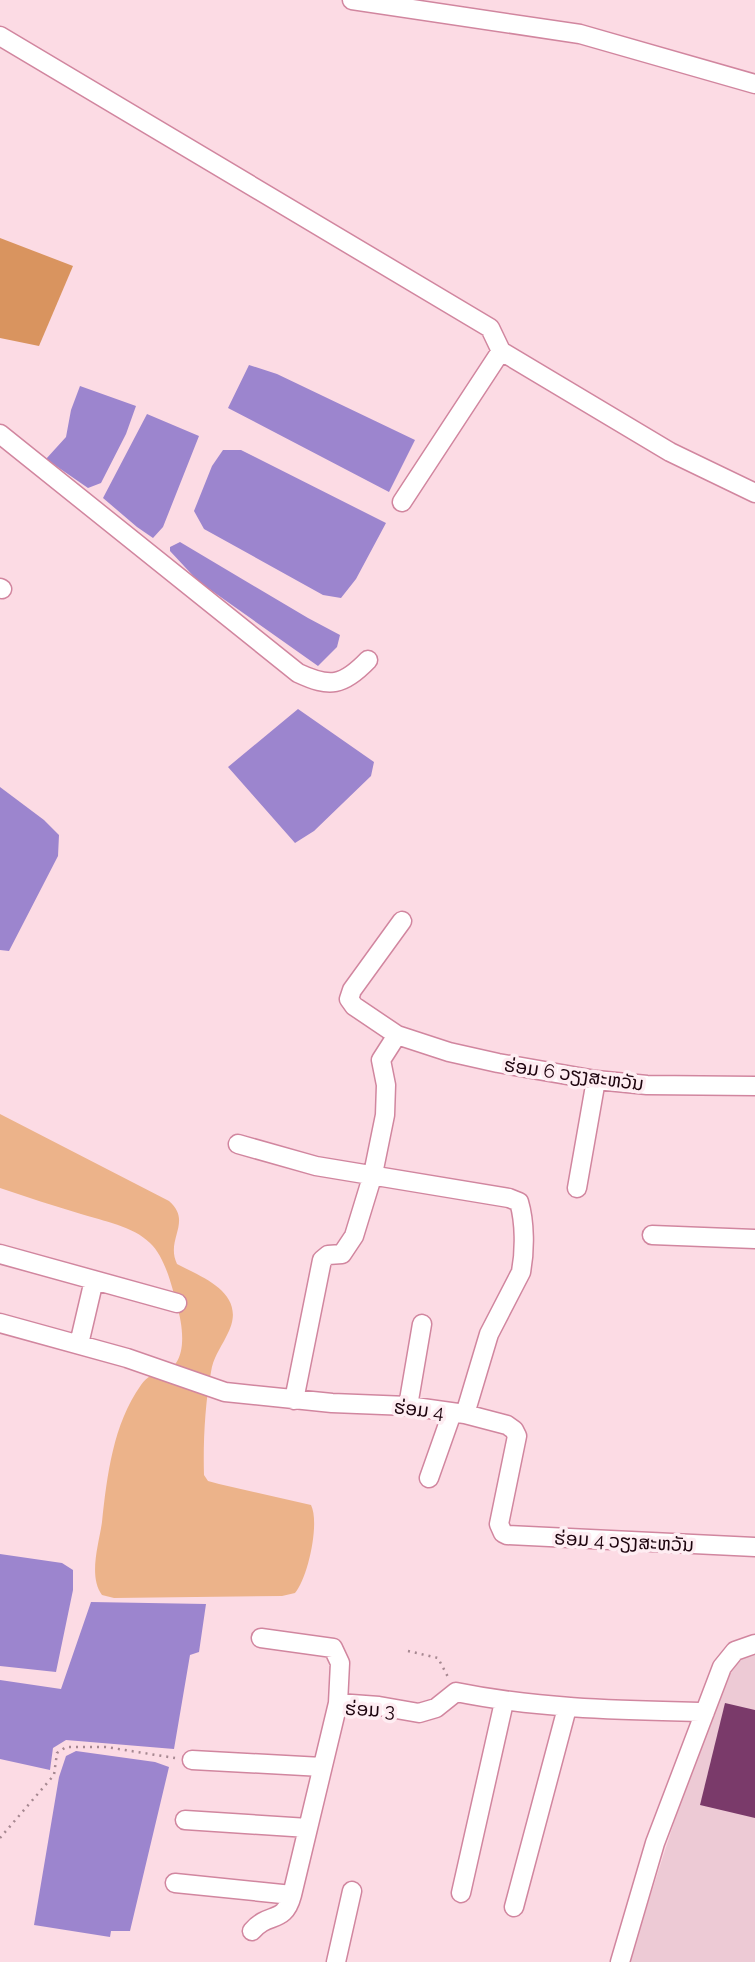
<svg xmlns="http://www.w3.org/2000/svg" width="755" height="1962" font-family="Raleway,'Noto Sans Lao',sans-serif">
<rect width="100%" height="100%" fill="#fcdbe4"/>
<path fill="#edcad5" d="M730 1649 755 1652V1962H629Z"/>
<path fill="#ecb38a" d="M0 1114 169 1201C193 1222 165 1239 177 1264 206 1279 250 1295 226 1337 220 1349 213 1358 211 1372 205 1403 203 1443 204 1475L208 1481 219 1484 311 1505C320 1523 308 1578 295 1593L282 1596 114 1598 102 1595C88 1576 99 1544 102 1522 107 1476 113 1424 141 1385 153 1368 170 1373 176 1363 186 1349 182 1322 177 1306 172 1286 165 1257 150 1243 133 1226 103 1221 81 1214 54 1206 27 1197 0 1188Z"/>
<path fill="#d9945f" d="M0 238 73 266 39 346 0 338Z"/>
<path fill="#9c85ce" d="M249 365 277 374 415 440 389 492 228 408Z
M80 386 136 406 126 434 101 483 88 488 46 459 66 437 71 410Z
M147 414 199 436 163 527 153 538 137 527 103 498Z
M223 450H241L386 523 356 579 341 598 323 595 204 529 194 511 212 466Z
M180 542 308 618 340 635 337 647 318 666 198 581 170 551V547Z
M298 709 374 762 371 776 314 831 295 843 228 767Z
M0 787 44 820 59 835 58 856 9 951 0 950Z
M0 1554 62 1563 73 1570V1590L56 1672 0 1666Z
M91 1602 206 1604 199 1652 190 1655 174 1749 66 1740 53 1748 50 1770 0 1759V1680L61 1689Z
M76 1751 155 1762 169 1767 130 1931H111L110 1937 34 1925 59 1777 66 1756Z"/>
<path fill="#7a3a6a" d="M725 1703 755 1710V1818L700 1805Z"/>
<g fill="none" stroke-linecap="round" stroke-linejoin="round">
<defs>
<path id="street" d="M352 0 580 34 755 84
M0 36 490 328 501 351 402 502
M501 351 670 452 755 493
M0 434 298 673C330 688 343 686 368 660
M0 588 2 589
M402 921 352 990 349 999 354 1006 397 1035 449 1052 498 1063 596 1080 647 1085 755 1086
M238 1144 316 1166 509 1198 519 1202C525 1222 525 1251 521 1272L489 1334 465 1414
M577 1188 596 1080
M652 1235 755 1239
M0 1254 177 1303
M0 1323 127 1358 225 1392 332 1403 408 1406 465 1414 507 1425 514 1430 517 1436 499 1524 503 1533 507 1535 755 1547
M79 1344 94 1280
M294 1400 322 1260 328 1255 342 1254 354 1236 373 1174 385 1115 386 1085 381 1060 397 1035
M408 1406 422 1324
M429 1478 452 1413
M338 1703 379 1706 419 1713 436 1708 456 1692C539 1709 621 1710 705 1712
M192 1760 322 1767
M185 1820 308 1828
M175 1883 292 1895 338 1703 340 1663 333 1648 261 1638
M461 1893 504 1702
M514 1907 567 1708
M252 1931C269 1911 284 1925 292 1895
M336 1962 352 1891
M620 1962 655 1843 722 1667 735 1651 755 1644"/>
</defs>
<use href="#street" stroke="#d1869f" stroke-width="21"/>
<path stroke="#a68891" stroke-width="2.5" stroke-dasharray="2 5" stroke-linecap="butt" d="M408 1651 438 1658 448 1677
M0 1838 54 1775 57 1753 66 1747H106L175 1758"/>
<use href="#street" stroke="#fff" stroke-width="18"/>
</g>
<g text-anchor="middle" stroke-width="7" stroke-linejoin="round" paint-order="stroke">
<g font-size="19" fill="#1d040e" stroke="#feedf2">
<text transform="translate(574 1074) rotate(8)" y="7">ຮ່ອມ 6 ວຽງສະຫວັນ</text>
<text transform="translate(419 1409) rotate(7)" y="7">ຮ່ອມ 4</text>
<text transform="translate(624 1541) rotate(3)" y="7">ຮ່ອມ 4 ວຽງສະຫວັນ</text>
<text transform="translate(370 1709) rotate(3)" y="7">ຮ່ອມ 3</text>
</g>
</g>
</svg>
